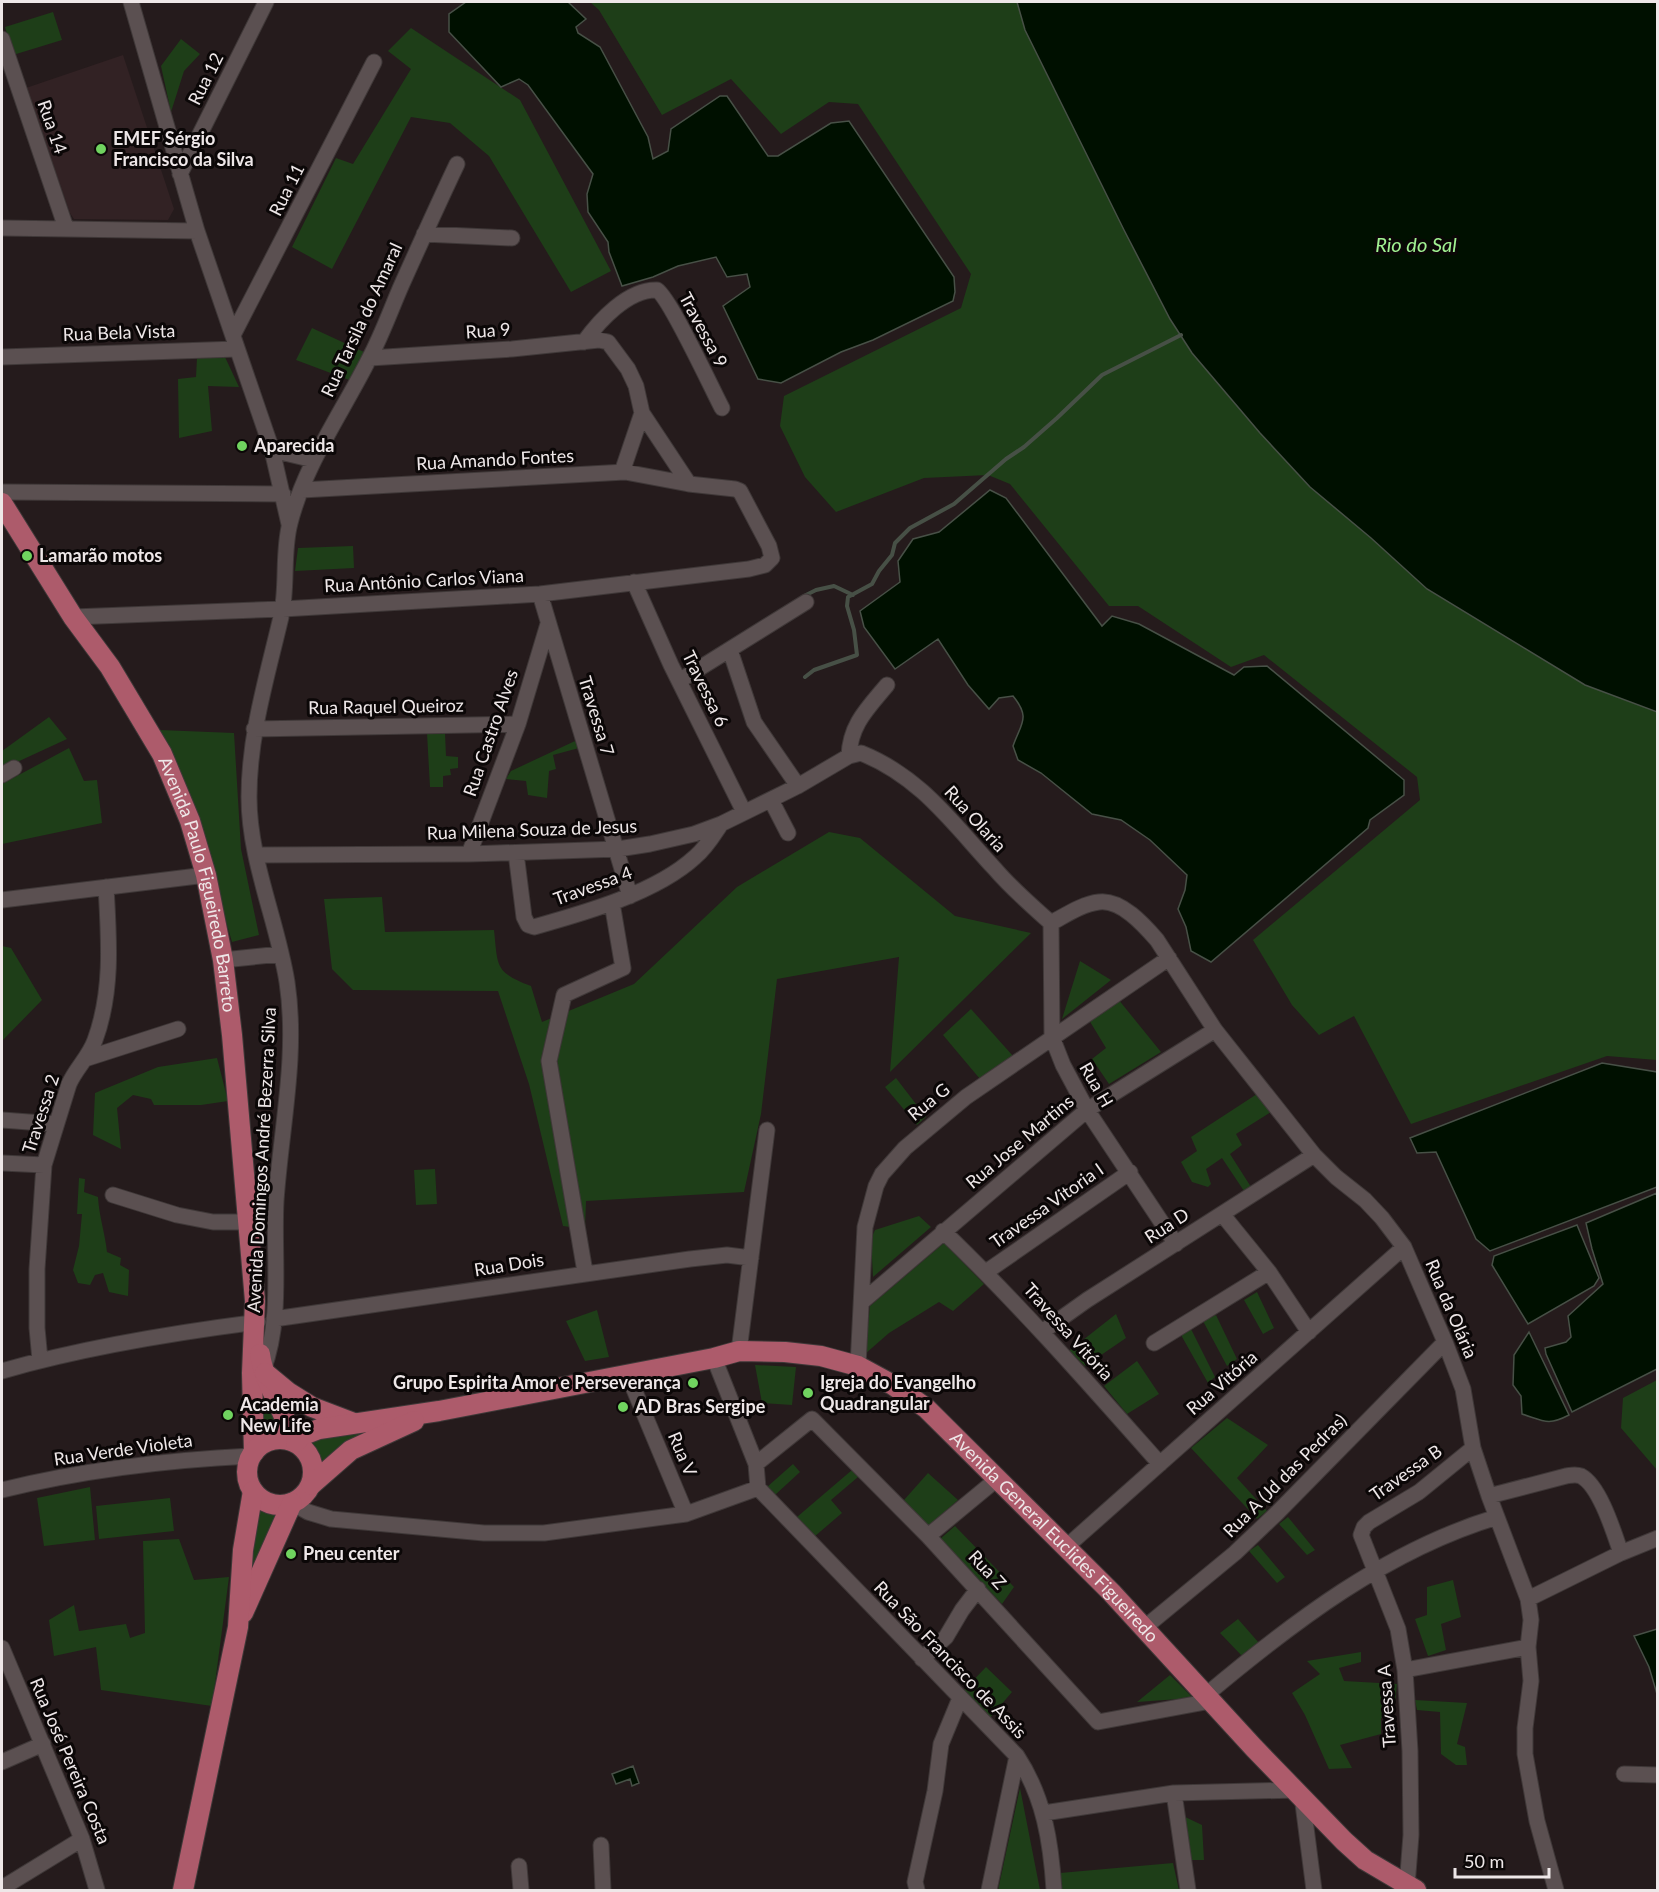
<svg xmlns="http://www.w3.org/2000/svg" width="1659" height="1892" font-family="Lato,sans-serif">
<rect width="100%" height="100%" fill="#251b1c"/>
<path fill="#322224" d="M123 55 174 209 168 220 74 219 70 213 26 88Z"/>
<path fill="#1e3e18" d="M590 2H1017L1025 30 1124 230 1170 318 1192 353 1260 433 1310 487 1371 538 1585 685 1657 712V1060L1607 1056 1411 1124 1354 1016 1319 1035 1292 1005 1253 940 1420 800 1417 777 1264 655 1231 667 1138 606H1109L1010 484 988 475 924 478 836 512 805 477 780 426 784 396 961 308 971 274 858 104 829 102 781 134 731 79 662 115 599 10Z
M53 12 62 40 13 55 5 27Z
M411 28 520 100 611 271 571 292 489 156 450 123 411 117 332 269 292 247 336 158 353 164 411 69 388 51Z
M181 39 200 54 184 71 171 112 161 66Z
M312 328 364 352 352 381 296 360Z
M225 357 239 387 208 386 212 431 179 438 178 379 196 377 197 358Z
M353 546 354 568 295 571 298 548Z
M49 717 67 739 2 769V751Z
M160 730 234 733 241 849 259 935 232 942 193 806Z
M427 733H445L446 756 458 757V768L450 769 451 775 443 776V787H430Z
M575 741 579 748 553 755 556 769 549 771 547 798 528 795 526 781 506 779 511 771Z
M69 748 84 781 97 780 102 823 2 844V784Z
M829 832 860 838 955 916 1031 933 890 1072 899 957 777 979 761 1114 744 1192 586 1201 585 1229 563 1226 529 1084 498 991 353 990 332 969 324 899 382 897 385 932 494 930C498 966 494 972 531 986L542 1022 634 984 737 887Z
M2 946 11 948 42 1000 2 1041Z
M1080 961 1111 980 1062 1019Z
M1118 999 1161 1052 1109 1084 1092 1059 1106 1048 1089 1020Z
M971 1009 1013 1056 980 1079 943 1035Z
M217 1058 228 1101 201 1105H154L151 1099 133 1095 117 1108 121 1149 93 1135 95 1093 158 1067Z
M896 1078 926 1117 917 1125 885 1087Z
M1257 1094 1271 1112 1236 1134 1242 1145 1230 1154 1251 1187 1244 1191 1222 1158 1206 1169 1211 1184 1208 1187 1192 1182 1181 1162 1197 1151 1191 1137Z
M435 1169 437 1204 416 1205 414 1170Z
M79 1178 85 1179 84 1192 98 1197C99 1216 105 1233 107 1252L121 1258 120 1265 129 1270 128 1296 109 1292 103 1273 95 1275 90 1285 78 1283 73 1270 79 1246 82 1214H77Z
M919 1216 931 1227 873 1277 871 1239 875 1230Z
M944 1243 984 1284 953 1311 939 1302 889 1333 865 1354 870 1306Z
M1257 1292 1274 1328 1263 1334 1244 1300Z
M597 1310 609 1357 585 1361 566 1321Z
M1116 1314 1126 1338 1085 1366 1069 1351Z
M1216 1315 1237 1359 1227 1366 1203 1321Z
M1191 1329 1215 1377 1208 1383 1181 1335Z
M1137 1361 1159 1394 1127 1414 1104 1386Z
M755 1365 796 1367 792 1405 762 1403Z
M265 1380 297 1428 276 1433 259 1440Z
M1657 1380V1470L1621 1428 1623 1398Z
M1227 1418 1268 1445 1237 1478 1267 1511 1257 1519 1191 1448Z
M396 1419 319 1475C317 1460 312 1450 301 1440Z
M793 1464 800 1472 775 1495 767 1487Z
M852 1470 858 1477 831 1500 842 1513 814 1537 797 1517Z
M928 1473 958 1500 927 1527 904 1500Z
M90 1487 95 1540 44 1546 37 1498Z
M170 1498 174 1531 99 1539 96 1506Z
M256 1503C266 1513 272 1514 286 1513L251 1590Z
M1288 1517 1315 1550 1307 1555 1279 1524Z
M955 1526 1014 1587 1002 1604 940 1539Z
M179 1539 194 1580 229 1577 212 1706 101 1690 96 1647 54 1656 49 1620 74 1605 79 1631 126 1624 130 1638 145 1633 143 1541Z
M1258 1545 1285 1577 1277 1583 1249 1551Z
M1453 1580 1461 1617 1441 1624 1446 1650 1428 1656 1415 1619 1427 1615V1587Z
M1238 1619 1259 1643 1242 1656 1220 1633Z
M1361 1652V1662L1339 1668 1344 1681 1397 1684 1394 1714 1381 1718V1734L1340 1745 1352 1768 1329 1769 1305 1715 1292 1693 1320 1674 1307 1661Z
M986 1667 1012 1692 989 1719 963 1691Z
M1170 1675 1193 1698 1137 1702Z
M1415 1700 1467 1703 1457 1744 1465 1747 1467 1765H1456L1441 1754 1440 1712 1417 1710Z
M1020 1788 1040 1890H998Z
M1181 1815 1202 1825 1204 1860H1190Z
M1173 1863 1179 1890H1061L1060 1873Z"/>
<path fill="#001000" stroke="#475046" stroke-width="1.5" d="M466 2H568L586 19 576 27 578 33 600 47 648 137 653 159 668 151 671 129 720 96H727L768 156H778L831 123 849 121 954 277 955 292 953 301 873 340 841 352 781 383 758 379 723 306 750 287 747 274 727 277 716 257 678 266 653 277 622 286 609 252 608 242 588 212 587 194 593 174 528 85 519 79 501 87 449 32V14Z
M1017 2H1657V712L1585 685 1427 589 1371 538 1310 487 1260 433 1192 353 1170 319 1124 230 1025 30Z
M990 490 1006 498 1102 626 1112 616 1139 624 1234 675 1244 667 1267 666 1404 780V795L1370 820 1368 828 1211 962 1191 951 1186 927 1178 909 1185 890 1187 875 1150 840 1121 820 1092 814 1041 773 1018 760 1013 746C1021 723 1031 718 1013 696L999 698 989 709 968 685 938 639 895 669 864 627 860 611 900 582 898 561 913 539 939 532Z
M1602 1063 1657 1072V1187L1490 1251 1476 1239 1436 1152 1417 1153 1410 1138Z
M1657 1193V1369L1572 1412 1546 1354 1545 1348 1566 1342 1571 1337 1568 1316 1603 1284 1592 1249 1586 1223Z
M1577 1225 1599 1278 1594 1286 1528 1324 1492 1265 1494 1256Z
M1529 1332 1569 1415C1548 1426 1544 1421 1522 1414L1521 1396 1513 1385 1514 1355Z
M1657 1629H1658L1657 1694 1649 1667 1634 1636Z
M633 1766 639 1783 632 1786 630 1779 616 1784 612 1774Z"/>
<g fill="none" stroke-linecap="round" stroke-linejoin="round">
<path stroke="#475046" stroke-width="4" d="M804 596 816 590 834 586 853 595
M805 677 814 670 857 655 854 630 847 606 848 597 872 584 879 571 892 555 895 543 910 528 954 504 1006 459 1024 447 1057 418 1102 375 1181 335"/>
<defs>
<path id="minor" d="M131 2 197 231 272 450 289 524
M2 39 66 228
M180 174 266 2
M2 228 197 231
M424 234 512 238
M233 335 374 62
M584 342C599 321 628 289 657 290 670 298 712 389 722 408
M2 357 237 349
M272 450 314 460
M622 472 642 413
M302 490 625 472 689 484
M2 492 283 494
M634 582 671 665 744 812
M540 594 630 896
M73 617 283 609 540 594 749 569 765 565 772 558 769 546 740 491 735 489 689 484 642 413 636 386 628 369 608 342 599 340 512 349 370 358
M730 650 754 722 798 786
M679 681 806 602
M254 729 518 724
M849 756C850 725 867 709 887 685
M2 775 14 768
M771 800 788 833
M516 853 524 917 528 925 534 927C584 913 656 893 695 857 706 848 713 836 721 824
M469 854 518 724 548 624
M257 855 469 854 618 849 650 844 694 834 721 824 798 786 849 756 861 753C921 777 953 824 995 869 1012 889 1032 906 1051 923
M2 900 206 875
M1051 923C1066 915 1082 904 1099 902 1121 899 1144 925 1157 940L1215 1030 1314 1155 1336 1177 1365 1200 1382 1218 1404 1247 1445 1342 1463 1389 1473 1448 1489 1496 1528 1599 1531 1620 1528 1647 1531 1681 1525 1728V1754L1537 1821 1556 1890
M1051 923 1052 1037 1063 1065 1087 1110 1176 1244
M223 960 281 954
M85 1059 178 1029
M2 1120 56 1124
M2 1163 44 1165
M113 1195 177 1215 213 1222H248
M1222 1214 1269 1272 1309 1332
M943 1231C1020 1305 1090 1385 1160 1464
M585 1272 549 1061 564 995 623 968 612 903
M986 1272 1130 1172
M863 1301 1087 1110 1215 1030
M274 1319 690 1259 727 1255 751 1258
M1042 1332 1087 1300 1314 1155
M1154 1343 1269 1272
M739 1351 767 1130
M714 1358 756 1464 758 1488
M40 1360 37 1328V1269L44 1165 69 1084C76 1068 89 1057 95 1040 113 991 109 939 106 887
M858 1366 865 1227 876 1186 882 1174 905 1148 966 1097 1169 958
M263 1370C283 1319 273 1255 276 1201 281 1128 298 1055 287 982 277 920 249 860 249 797 249 735 267 677 281 617 288 587 282 553 290 523 305 464 342 413 369 359 382 335 391 309 402 284 420 244 438 204 457 164
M2 1371C85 1347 172 1333 258 1322
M628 1375 686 1514
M756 1464 812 1419 928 1536 1098 1722 1211 1701
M758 1488 1017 1756C1044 1797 1051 1842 1054 1890
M2 1490C83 1470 167 1460 251 1456
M1489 1496 1566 1476C1572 1475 1576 1474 1581 1476 1600 1486 1614 1533 1621 1553
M292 1503 308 1512 331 1519 484 1533H544L686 1514 758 1488
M928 1536 997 1479
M1065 1548 1404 1247
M1528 1599 1621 1553 1658 1538
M1144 1628 1235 1553 1277 1513 1445 1342
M2 1648 82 1839 97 1890
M922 1659 946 1637 962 1610 978 1589
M1405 1670 1528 1647
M1206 1695C1293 1622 1387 1550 1497 1517
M2 1762 43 1744
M1624 1774 1658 1775
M1174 1793 1188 1890
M1302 1796 1314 1890
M1044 1813 1174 1793 1296 1790
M601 1845 603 1890
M519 1866 521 1890
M1407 1886 1411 1835 1410 1751 1405 1670 1398 1629 1361 1535 1364 1527 1369 1522 1419 1492 1473 1448
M2 1888 82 1839
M917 1890 915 1882 935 1791 941 1744 960 1698
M989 1890 1017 1756"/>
<g id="major">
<path id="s1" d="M2 503 73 617 110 667 162 754 190 821 206 875 223 960 232 1035 255 1301 252 1373 254 1452"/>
<path d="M260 1354C264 1385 286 1410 292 1441"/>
<path d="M265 1373 288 1392 312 1407 354 1423"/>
<circle cx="280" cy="1472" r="33"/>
<path id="s2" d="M296 1442 301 1436 319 1429 439 1411 714 1358 739 1351 785 1352 821 1356 858 1366 893 1385 926 1408 1111 1592 1254 1748 1344 1841 1365 1860 1416 1890"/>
<path d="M311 1485 351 1450 414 1421"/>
<path d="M243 1613 292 1503"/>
<path d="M183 1890 238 1627 243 1550 253 1491"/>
</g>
</defs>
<use href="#minor" stroke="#3f3838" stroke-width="17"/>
<use href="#major" stroke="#3f3838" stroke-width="22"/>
<use href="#minor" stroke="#5b5051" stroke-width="15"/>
<use href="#major" stroke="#ad5b6b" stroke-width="20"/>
</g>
<g fill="#70d35f" stroke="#0b0707" stroke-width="2">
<circle cx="101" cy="149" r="6"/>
<circle cx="242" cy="446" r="6"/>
<circle cx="27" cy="556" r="6"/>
<circle cx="693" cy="1383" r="6"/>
<circle cx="808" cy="1393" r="6"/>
<circle cx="623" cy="1407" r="6"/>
<circle cx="228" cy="1415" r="6"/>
<circle cx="291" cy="1554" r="6"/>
</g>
<g text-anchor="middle" stroke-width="6" stroke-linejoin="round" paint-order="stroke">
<g font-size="18" fill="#eee7e8" stroke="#0b0707">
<text transform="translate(206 79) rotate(-63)" y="6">Rua 12</text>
<text transform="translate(52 127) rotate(71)" y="6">Rua 14</text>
<text transform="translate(287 190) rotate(-63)" y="6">Rua 11</text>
<text transform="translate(362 320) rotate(-65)" y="6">Rua Tarsila do Amaral</text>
<text transform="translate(703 330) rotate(62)" y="6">Travessa 9</text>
<text transform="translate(488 331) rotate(-4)" y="6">Rua 9</text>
<text transform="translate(119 333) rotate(-2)" y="6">Rua Bela Vista</text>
<text transform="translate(495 460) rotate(-3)" y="6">Rua Amando Fontes</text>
<text transform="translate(424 581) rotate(-3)" y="6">Rua Antônio Carlos Viana</text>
<text transform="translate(705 689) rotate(64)" y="6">Travessa 6</text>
<text transform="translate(386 707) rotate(-1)" y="6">Rua Raquel Queiroz</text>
<text transform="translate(596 716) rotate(73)" y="6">Travessa 7</text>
<text transform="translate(491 733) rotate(-71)" y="6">Rua Castro Alves</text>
<text transform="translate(975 819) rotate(48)" y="6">Rua Olaria</text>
<text transform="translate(532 830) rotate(-2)" y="6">Rua Milena Souza de Jesus</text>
<text dy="6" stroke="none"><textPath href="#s1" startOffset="434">Avenida Paulo Figueiredo Barreto</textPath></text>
<text transform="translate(593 886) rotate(-20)" y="6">Travessa 4</text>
<text transform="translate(1096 1085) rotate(60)" y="6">Rua H</text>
<text transform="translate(929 1102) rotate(-39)" y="6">Rua G</text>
<text transform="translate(41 1114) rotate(-72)" y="6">Travessa 2</text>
<text transform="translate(1020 1142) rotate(-40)" y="6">Rua Jose Martins</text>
<text transform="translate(262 1160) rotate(-87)" y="6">Avenida Domingos André Bezerra Silva</text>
<text transform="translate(1047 1206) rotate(-35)" y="6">Travessa Vitoria I</text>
<text transform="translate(1167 1226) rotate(-33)" y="6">Rua D</text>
<text transform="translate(509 1265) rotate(-9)" y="6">Rua Dois</text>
<text transform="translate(1451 1309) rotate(67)" y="6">Rua da Olária</text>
<text transform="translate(1068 1332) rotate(48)" y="6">Travessa Vitória</text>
<text transform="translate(1222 1383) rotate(-41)" y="6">Rua Vitória</text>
<text transform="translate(123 1450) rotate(-8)" y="6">Rua Verde Violeta</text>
<text transform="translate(682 1454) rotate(67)" y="6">Rua V</text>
<text transform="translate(1406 1473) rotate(-35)" y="6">Travessa B</text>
<text transform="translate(1285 1476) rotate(-45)" y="6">Rua A (Jd das Pedras)</text>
<text dy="6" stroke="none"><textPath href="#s2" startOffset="837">Avenida General Euclides Figueiredo</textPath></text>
<text transform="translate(987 1570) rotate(47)" y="6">Rua Z</text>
<text transform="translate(950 1660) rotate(46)" y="6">Rua São Francisco de Assis</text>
<text transform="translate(1387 1706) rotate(-94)" y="6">Travessa A</text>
<text transform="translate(70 1761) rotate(67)" y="6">Rua José Pereira Costa</text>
</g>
<g font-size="18" font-weight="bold" fill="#eee7e8" stroke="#0b0707" text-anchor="start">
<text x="113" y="145">EMEF Sérgio<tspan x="113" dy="21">Francisco da Silva</tspan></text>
<text x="254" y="452">Aparecida</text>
<text x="39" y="562">Lamarão motos</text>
<text x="681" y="1389" text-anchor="end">Grupo Espirita Amor e Perseverança</text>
<text x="820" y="1389">Igreja do Evangelho<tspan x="820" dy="21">Quadrangular</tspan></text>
<text x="240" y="1411">Academia<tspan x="240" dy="21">New Life</tspan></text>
<text x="635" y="1413">AD Bras Sergipe</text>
<text x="303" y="1560">Pneu center</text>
</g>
<g font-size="20" font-style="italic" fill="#a1f292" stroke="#0b0707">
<text x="1416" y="252">Rio do Sal</text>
</g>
</g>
<rect width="1659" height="1892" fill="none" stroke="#eee7e8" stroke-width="6"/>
<path d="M1455 1868v9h94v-9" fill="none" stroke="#eee7e8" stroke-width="3"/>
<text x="1464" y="1868" font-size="18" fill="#eee7e8" stroke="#0b0707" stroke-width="4.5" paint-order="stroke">50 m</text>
</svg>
